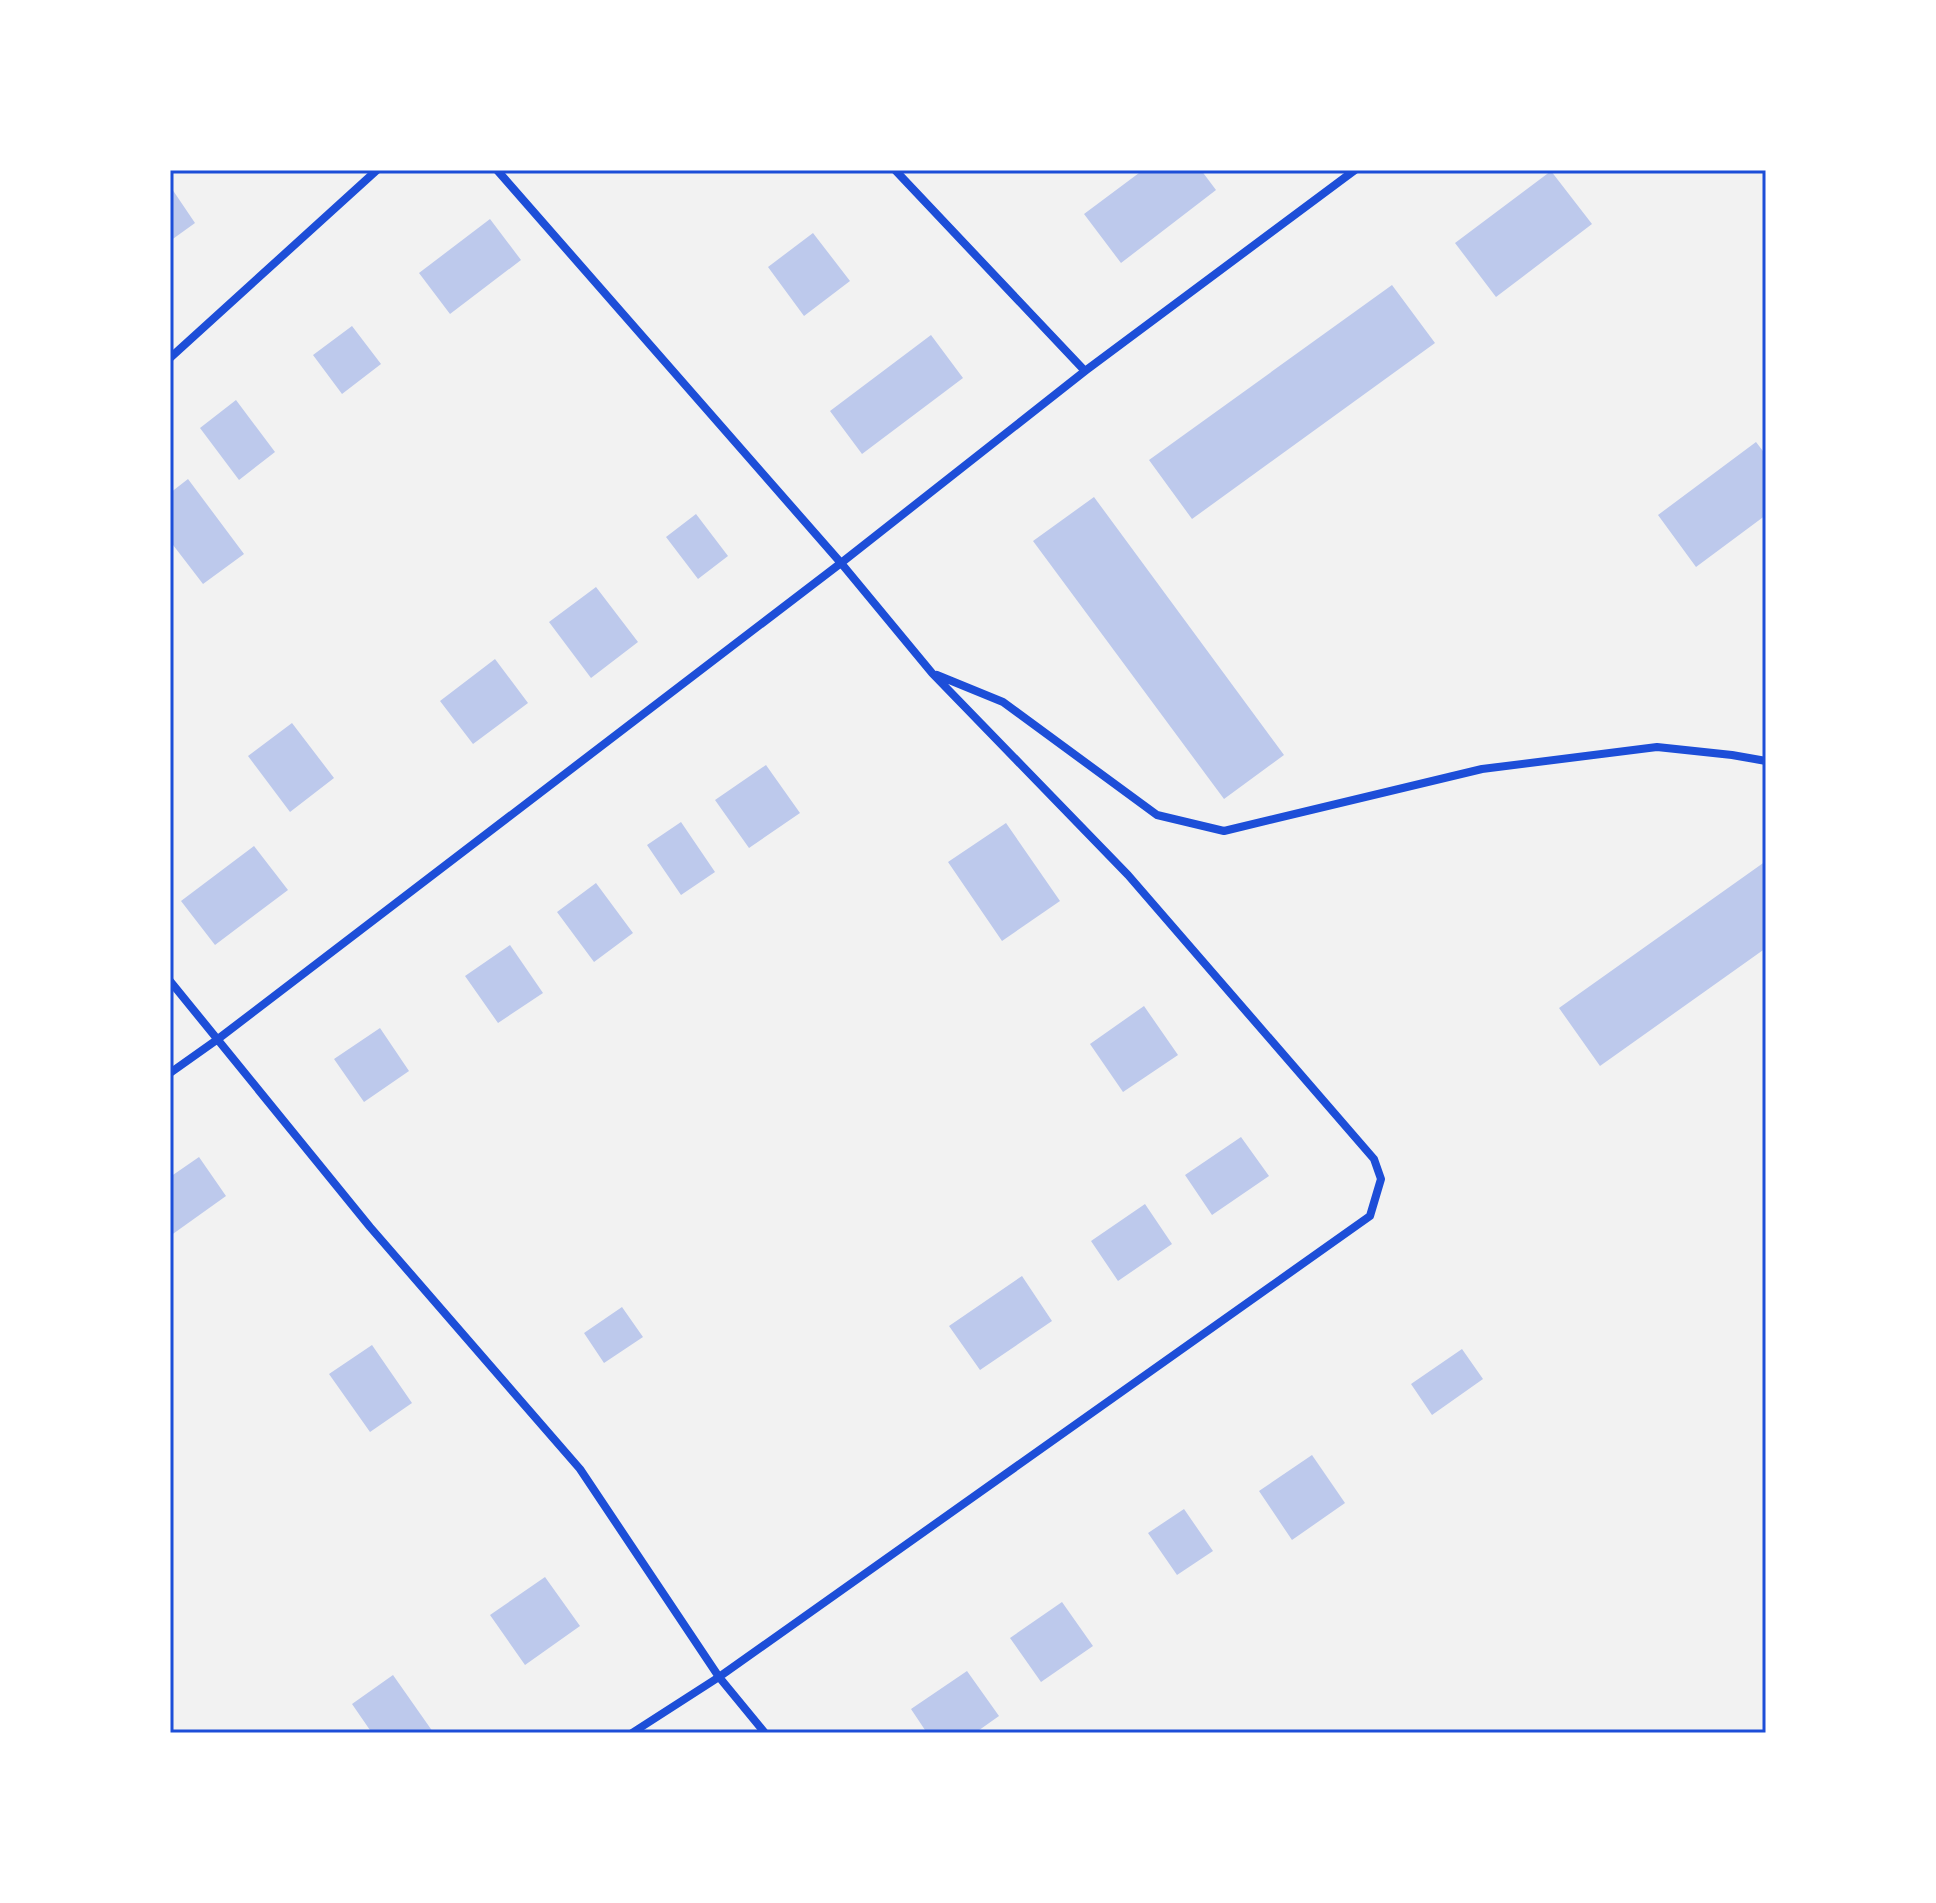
<svg xmlns="http://www.w3.org/2000/svg" width="1936" height="1903" font-family="Lato,sans-serif">
<rect width="100%" height="100%" fill="#f2f2f2"/>
<path fill="#bdc9ec" d="M1143 170H1201L1216 190 1121 263 1084 214Z
M1551 171 1592 224 1496 297 1455 243Z
M170 186 195 223 170 241Z
M490 219 521 260 450 314 419 273Z
M813 233 850 281 804 316 768 267Z
M1392 285 1435 343 1192 519 1149 460Z
M352 326 381 364 342 394 313 355Z
M931 335 963 378 862 454 830 411Z
M236 400 275 452 239 480 200 428Z
M1756 442 1766 455V515L1696 567 1658 515Z
M188 479 244 554 203 584 170 541V493Z
M1094 497 1284 755 1224 799 1033 541Z
M696 514 728 556 698 579 666 537Z
M596 587 638 642 591 678 549 622Z
M495 659 528 703 473 744 440 701Z
M292 723 334 778 290 812 248 756Z
M766 765 800 813 749 848 715 800Z
M681 822 715 872 681 895 647 845Z
M1006 823 1060 901 1002 941 948 862Z
M254 846 288 890 215 945 181 901Z
M1766 861V948L1600 1066 1559 1008Z
M596 883 633 933 594 962 557 912Z
M510 945 543 993 498 1023 465 976Z
M1144 1006 1178 1055 1123 1092 1090 1044Z
M380 1028 409 1071 364 1102 334 1059Z
M1241 1137 1269 1176 1212 1215 1185 1175Z
M199 1157 226 1196 170 1236V1177Z
M1145 1204 1172 1244 1118 1281 1091 1241Z
M1022 1276 1052 1321 980 1370 949 1326Z
M622 1307 643 1337 604 1363 584 1333Z
M372 1345 412 1403 370 1432 329 1374Z
M1462 1349 1483 1379 1432 1415 1411 1384Z
M1312 1455 1345 1503 1292 1540 1259 1491Z
M1184 1509 1213 1551 1177 1575 1148 1533Z
M545 1577 580 1626 525 1665 490 1615Z
M1062 1602 1093 1646 1041 1682 1010 1638Z
M967 1671 999 1716 975 1733H927L911 1709Z
M393 1675 433 1732 431 1733H372L352 1704Z"/>
<g fill="none" stroke-linecap="round" stroke-linejoin="round">
<path stroke="#1d4ed8" stroke-width="8" d="M497 170 841 563 932 673 1128 875 1374 1159 1381 1179 1370 1216 719 1677 632 1733
M895 170 1085 371
M170 358 377 170
M937 675 1003 702 1157 815 1224 831 1482 769 1657 747 1732 755 1766 761
M170 981 370 1227 580 1469 719 1677 765 1733
M170 1073 218 1039 841 563 1085 371 1355 170"/>
</g>
<rect width="1936" height="1903" fill="none" stroke="#ffffff" stroke-width="344"/>
<rect x="172" y="172" width="1592" height="1559" fill="none" stroke="#1d4ed8" stroke-width="3"/>
</svg>
